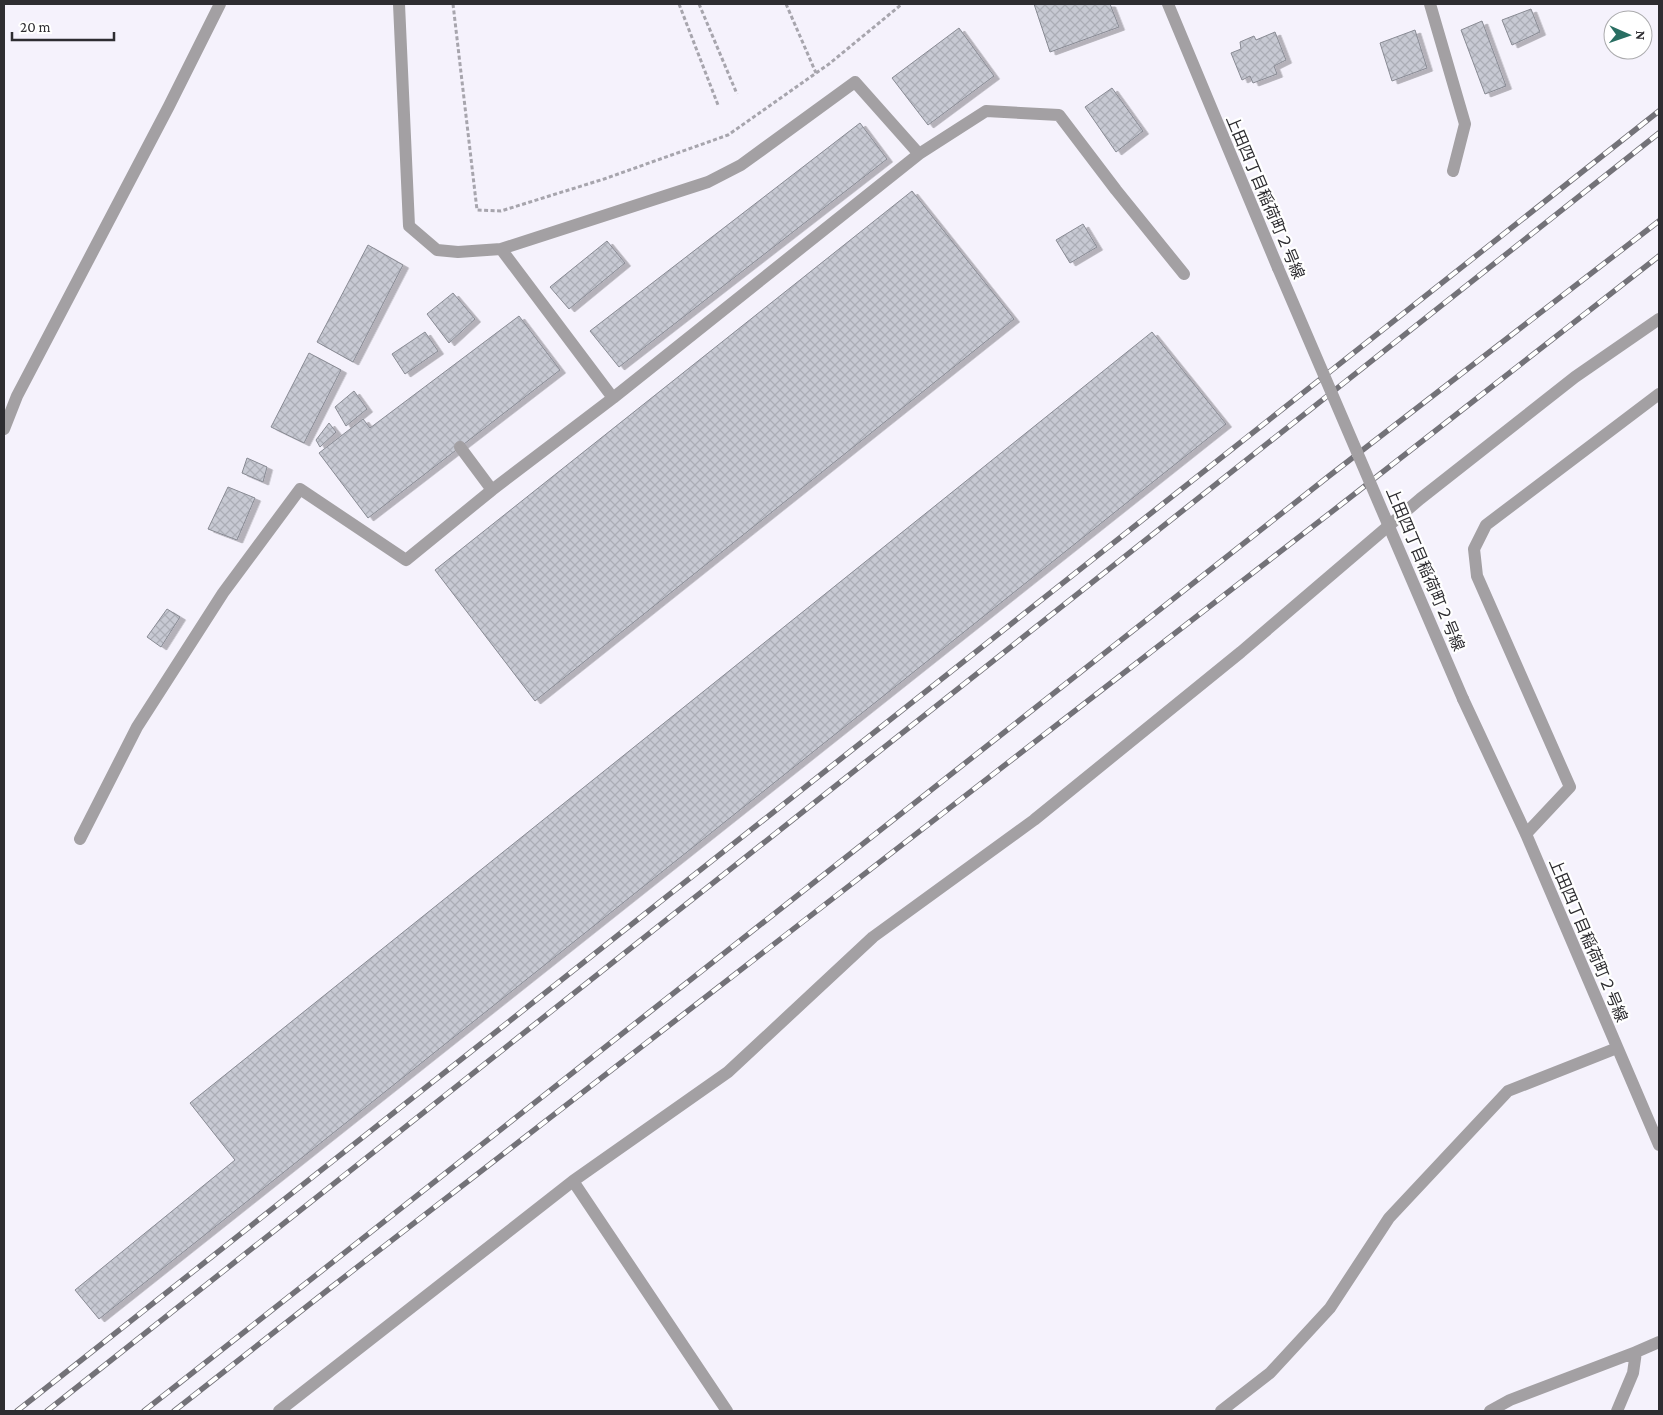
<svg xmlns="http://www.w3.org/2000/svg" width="1663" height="1415" font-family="'Crimson Pro','Noto Sans JP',serif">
<defs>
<pattern id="building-cross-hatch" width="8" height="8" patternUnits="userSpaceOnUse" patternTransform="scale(1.25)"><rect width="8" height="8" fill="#c7c9d3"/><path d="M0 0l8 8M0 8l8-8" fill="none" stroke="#abadb6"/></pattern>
<filter id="shadow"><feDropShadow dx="5.5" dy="3" stdDeviation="0" flood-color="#0004"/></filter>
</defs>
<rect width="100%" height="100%" fill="#f5f2fc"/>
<path fill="url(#building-cross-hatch)" stroke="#888a93" filter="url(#shadow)" d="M1034 4H1110L1119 27 1050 52Z
M1531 9 1540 32 1512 45 1502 20Z
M1482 21 1506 86 1485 94 1461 30Z
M959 28 994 76 928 125 892 78Z
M1415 30 1427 68 1392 81 1380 43Z
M1275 32 1286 60 1274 66 1277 74 1253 83 1250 76 1242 80 1231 53 1241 49 1240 42 1254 36 1256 40Z
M1112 88 1143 131 1116 152 1085 107Z
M860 123 887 159 619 367 590 331Z
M912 191 1014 319 535 701 435 570Z
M1083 224 1097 247 1070 263 1056 240Z
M607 241 625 263 569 309 550 287Z
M368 245 403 265 353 362 317 342Z
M453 293 475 319 449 343 427 314Z
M519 316 560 370 368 518 319 453 363 419 370 428Z
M425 332 438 351 405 374 392 354Z
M1152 332 1226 424 99 1319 75 1290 235 1160 190 1103Z
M309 353 341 370 304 443 271 427Z
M354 391 367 409 346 426 335 407Z
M329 423 336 432 320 447 316 440Z
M247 458 267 467 263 482 242 473Z
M228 487 255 498 237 540 208 529Z
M167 609 180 617 161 647 147 637Z"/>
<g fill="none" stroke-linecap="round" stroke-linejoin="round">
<path stroke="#a7a5ad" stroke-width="3" stroke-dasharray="4 2.5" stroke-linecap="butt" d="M453 4 477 210 501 211 604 179 728 135 829 64 902 4
M679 4 718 105
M699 4 737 94
M786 4 816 73"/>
<path stroke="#a3a0a3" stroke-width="12" d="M399 4 409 226 437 250 458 252 501 249 708 182 741 165 855 82 919 154 986 111 1059 115 1116 190 1184 274
M1168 4 1278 268
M1430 4 1465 124 1453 171
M501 249 613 398 919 154
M4 429 17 396 169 106 220 4
M460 447 492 490 613 398
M1463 699 1526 834 1659 1145
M1526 834 1570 787 1477 576 1474 549 1486 525 1659 394
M80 839 137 727 223 593 300 489 406 560 492 490
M573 1181 727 1411
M279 1411 573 1181 728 1072 873 937 1034 820 1241 652 1420 499 1575 377 1659 319
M1221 1411 1270 1373 1330 1308 1389 1218 1508 1091 1617 1048
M1490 1411 1510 1400 1636 1352
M1617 1411 1633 1373 1636 1352 1659 1342"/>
<defs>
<path id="rail" d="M17 1411 1659 111
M47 1411 1659 133
M144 1411 1329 476 1659 221
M174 1411 329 1289 1343 503 1659 256"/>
</defs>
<use href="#rail" stroke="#737278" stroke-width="5.5"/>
<use href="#rail" stroke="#fff" stroke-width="4" stroke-dasharray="11" stroke-linecap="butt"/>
<path stroke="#a3a0a3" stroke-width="12" d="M1278 268 1463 699"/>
</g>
<g text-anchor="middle" stroke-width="4.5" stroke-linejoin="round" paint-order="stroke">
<g font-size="16" fill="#2e2d31" stroke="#fff">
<text transform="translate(1266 197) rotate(67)" y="6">上田四丁目稲荷町２号線</text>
<text transform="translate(1426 569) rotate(67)" y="6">上田四丁目稲荷町２号線</text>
<text transform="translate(1589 940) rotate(67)" y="6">上田四丁目稲荷町２号線</text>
</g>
</g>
<rect width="1663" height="1415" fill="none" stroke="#2e2d31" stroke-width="10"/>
<g transform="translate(1628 35) rotate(92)"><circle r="24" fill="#ffffff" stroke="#ababad"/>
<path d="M0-4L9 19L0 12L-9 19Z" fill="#296e62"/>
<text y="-8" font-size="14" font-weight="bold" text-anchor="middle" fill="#2e2d31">N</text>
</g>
<path d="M12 32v8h102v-8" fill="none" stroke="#2e2d31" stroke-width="2.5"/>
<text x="20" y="32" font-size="15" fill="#2e2d31" stroke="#ffffff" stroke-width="4" paint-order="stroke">20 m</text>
</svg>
